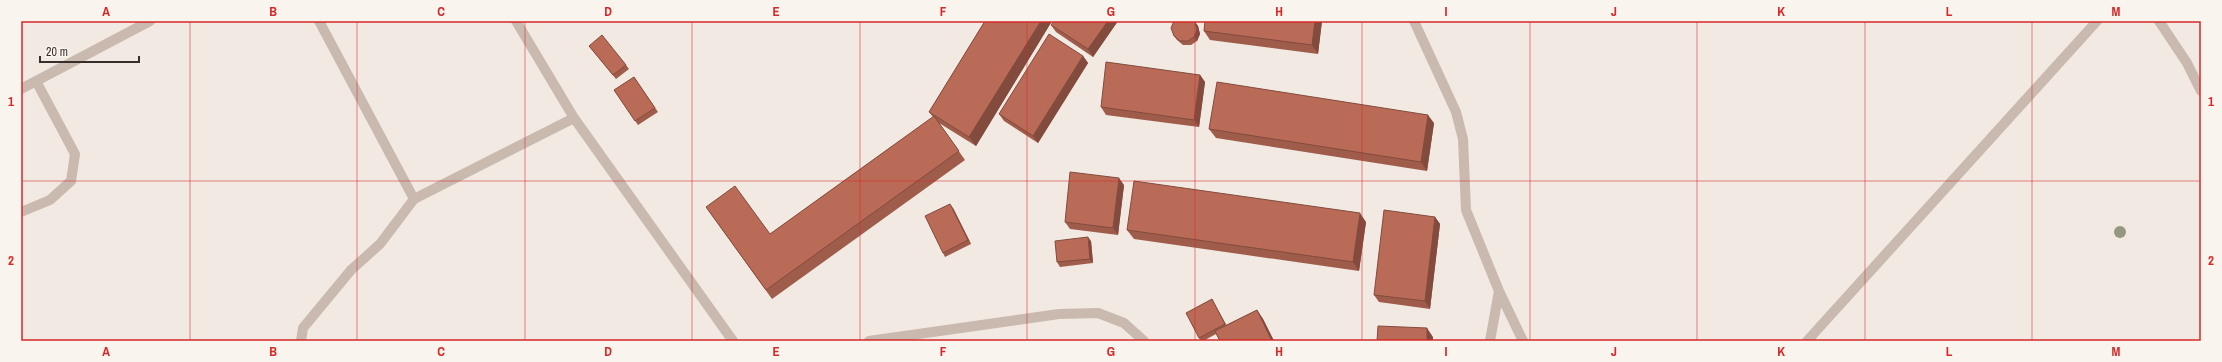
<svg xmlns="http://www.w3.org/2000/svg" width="2222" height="362" font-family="'Archivo Narrow',sans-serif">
<rect width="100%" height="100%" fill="#f1e9e2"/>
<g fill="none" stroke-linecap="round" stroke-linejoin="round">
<path stroke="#c9b9af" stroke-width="10" d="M319 21 414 199
M516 21 574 118 733 341
M1414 21 1456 112 1463 139 1466 210 1499 291 1523 341
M2159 21 2187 63 2201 91
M21 89 150 21
M21 212 50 200 71 181 75 154 36 81
M301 341 303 328 351 270 380 244 414 199 574 118
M869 341 1059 314 1098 313 1124 323 1144 341
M1490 341 1499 291
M1807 341 2097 21"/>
</g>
<circle fill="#959781" cx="2120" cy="232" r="6"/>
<path fill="#a05c4b" d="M985 21H1052L976 146 939 123 965 160 772 299 706 207 770 234 933 117 929 112Z
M1118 21 1093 57 1056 32 1051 25Z
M1205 21H1322L1318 54 1210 40 1204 31Z
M1195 22 1198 26 1200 34 1197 41 1191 45H1183L1177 40 1174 36Z
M589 46 626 65 629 69 616 79Z
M1083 56 1088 63 1038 143 1004 121 999 114Z
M1200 75 1205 82 1199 127 1106 115 1101 107Z
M634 77 658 112 638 125 614 90Z
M1434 123 1427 171 1216 138 1209 129Z
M1124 185 1118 235 1070 229 1065 222Z
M953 208 971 244 945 257 943 253Z
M1435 217 1440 224 1430 309 1379 302 1374 295Z
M1366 222 1359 271 1134 239 1127 230Z
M1091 241 1093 263 1060 267 1057 262Z
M1212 299 1226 325 1257 310 1263 319 1274 341H1220L1216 334 1203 341H1201L1199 338Z"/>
<path fill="#824b3d" d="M1041 21H1052L976 146 969 137Z
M1108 21H1118L1093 57 1088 49Z
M1315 21H1322L1318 54 1312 45Z
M1195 22 1198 26 1200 34 1197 41 1194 37Z
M1083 56 1088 63 1038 143 1033 136Z
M1200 75 1205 82 1199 127 1194 120Z
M1428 115 1434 123 1427 171 1421 162Z
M1119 178 1124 185 1118 235 1113 228Z
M950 204 953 208 971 244 968 240Z
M1360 213 1366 222 1359 271 1353 262Z
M1435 217 1440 224 1430 309 1425 301Z
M1088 237 1091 241 1093 263 1090 259Z
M1212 299 1214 303 1228 328 1225 324Z
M1257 310 1263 319 1274 341H1272Z
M1427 328 1433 337V341H1427Z"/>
<path fill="#ba6b57" stroke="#824b3d" d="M985 21H1041L969 137 929 112Z
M1054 21H1108L1088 49 1051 25Z
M1174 21H1194L1195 22 1197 30 1194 37 1188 41H1180L1174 36 1171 28Z
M1205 21H1315L1312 45 1204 31Z
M1049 34 1083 56 1033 136 999 114Z
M602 35 626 65 613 75 589 46Z
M1106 62 1200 75 1194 120 1101 107Z
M634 77 655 108 635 121 614 90Z
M1217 82 1428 115 1421 162 1209 129Z
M934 116 959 151 766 290 706 207 735 186 770 234Z
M1070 172 1119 178 1113 228 1065 222Z
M1134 181 1360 213 1353 262 1127 230Z
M950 204 968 240 943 253 925 216Z
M1384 210 1435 217 1425 301 1374 295Z
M1088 237 1090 259 1057 262 1055 241Z
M1212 299 1225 324 1199 338 1186 313Z
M1257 310 1272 341H1220L1215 331Z
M1378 326 1427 328V341H1377Z"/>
<path fill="none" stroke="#d62828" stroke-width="1" stroke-opacity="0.55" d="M190 21V341M357 21V341M525 21V341M692 21V341M860 21V341M1027 21V341M1195 21V341M1362 21V341M1530 21V341M1697 21V341M1865 21V341M2032 21V341M21 181H2201"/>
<rect width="2222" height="362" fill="none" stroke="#f9f4ee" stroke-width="44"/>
<path d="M40 56v6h99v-6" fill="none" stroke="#382f2c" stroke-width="2"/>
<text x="46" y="56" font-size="12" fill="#382f2c" stroke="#f9f4ee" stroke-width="3" paint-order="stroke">20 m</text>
<rect x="22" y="22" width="2178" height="318" fill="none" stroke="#d62828" stroke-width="1.5"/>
<g font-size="13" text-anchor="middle" font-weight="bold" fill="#d62828">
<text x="106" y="16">A</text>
<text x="273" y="16">B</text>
<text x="441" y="16">C</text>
<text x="608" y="16">D</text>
<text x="776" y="16">E</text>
<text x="943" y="16">F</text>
<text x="1111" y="16">G</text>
<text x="1279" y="16">H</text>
<text x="1446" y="16">I</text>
<text x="1614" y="16">J</text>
<text x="1781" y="16">K</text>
<text x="1949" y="16">L</text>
<text x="2116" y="16">M</text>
<text x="11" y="106">1</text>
<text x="2211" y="106">1</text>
<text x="11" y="265">2</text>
<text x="2211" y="265">2</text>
<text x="106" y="356">A</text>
<text x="273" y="356">B</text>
<text x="441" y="356">C</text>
<text x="608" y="356">D</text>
<text x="776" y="356">E</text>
<text x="943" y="356">F</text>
<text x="1111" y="356">G</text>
<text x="1279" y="356">H</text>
<text x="1446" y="356">I</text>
<text x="1614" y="356">J</text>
<text x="1781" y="356">K</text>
<text x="1949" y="356">L</text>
<text x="2116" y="356">M</text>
</g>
</svg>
